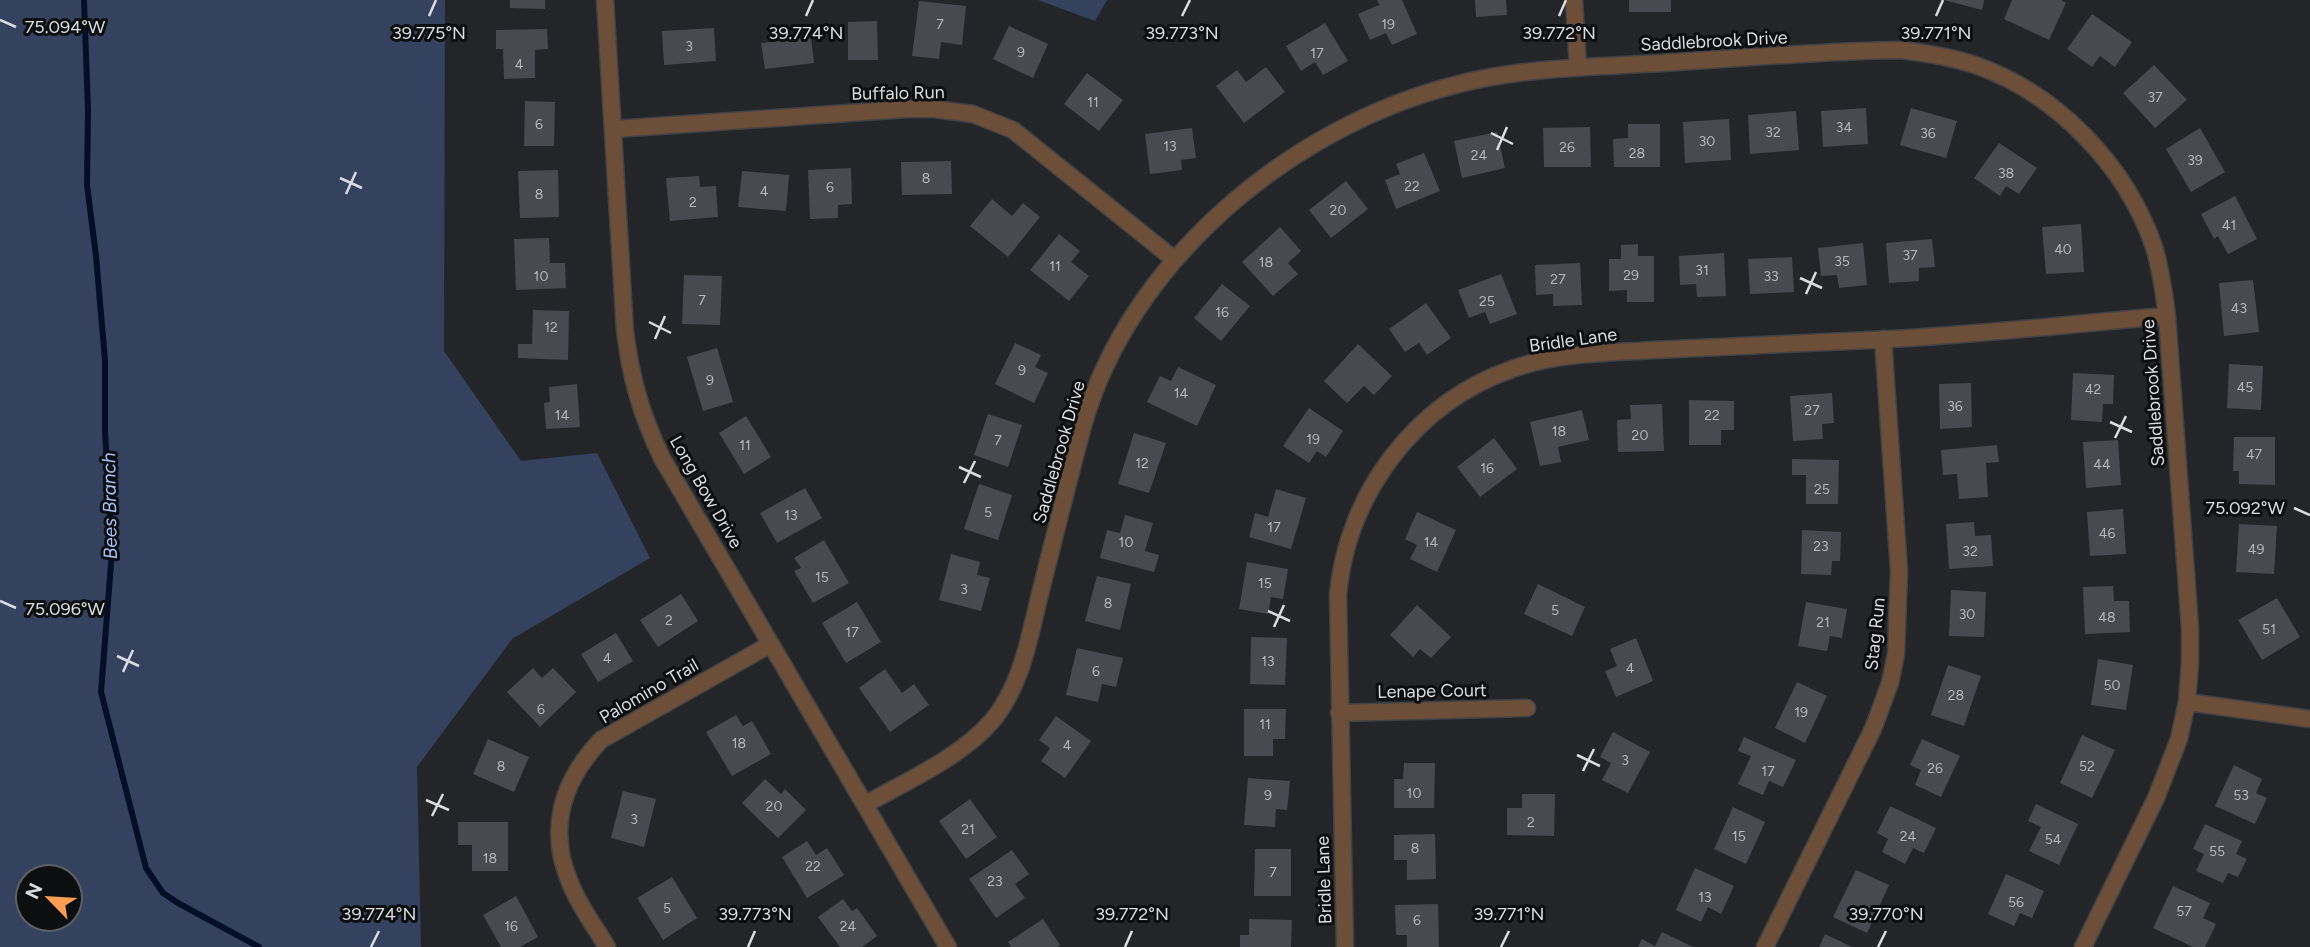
<svg xmlns="http://www.w3.org/2000/svg" width="2310" height="947" font-family="Figtree,sans-serif">
<rect width="100%" height="100%" fill="#232529"/>
<path fill="#344260" fill-rule="evenodd" d="M0 0H445L444 351 521 461 597 453 650 558 512 639 417 767 421 947H0ZM70 877V919H28V877Z
M1038 0H1107L1095 21Z"/>
<g fill="none" stroke-linecap="round" stroke-linejoin="round">
<path stroke="#040e27" stroke-width="6" d="M84 0 88 109 87 185 96 256 105 360V431L112 551 101 692 146 868 163 893 178 903 259 947"/>
</g>
<path fill="#484a4f" d="M510 0H545V9L510 8Z
M1377 0H1402L1417 34 1392 45 1386 33 1370 40 1358 14 1379 5Z
M1475 0H1506L1507 15 1476 17Z
M1629 0H1671V12H1629Z
M1944 0H1984L1982 10Z
M2012 0H2061L2066 3 2049 40 2004 19Z
M919 1 966 6 962 45 941 42 939 59 912 56Z
M2092 14 2132 42 2115 67 2100 56 2092 67 2067 49Z
M877 21 878 60H848V22Z
M1325 23 1348 61 1323 75 1315 62 1301 71 1286 46Z
M1009 26 1048 44 1033 78 993 59Z
M714 28 716 61 664 65 662 31Z
M547 29 548 49 535 50V78L504 79 503 49H496V30Z
M811 37 814 63 765 69 761 43Z
M2154 65 2187 100 2155 128 2123 93Z
M1266 67 1285 92 1244 123 1216 86 1237 70 1246 82Z
M1087 73 1123 100 1099 131 1064 104Z
M525 101 555 102 554 146H524Z
M1866 108 1868 144 1823 147 1821 111Z
M1911 108 1957 121 1946 158 1900 145Z
M1796 111 1799 150 1750 154 1748 115Z
M1729 119 1731 160 1685 163 1683 122Z
M1628 124H1660V167H1614L1613 139 1628 138Z
M1590 127 1591 167H1544L1543 128Z
M1192 128 1196 158 1181 160 1182 170 1150 174 1145 134Z
M2200 128 2225 172 2191 192 2166 149Z
M1497 132 1505 168 1462 178 1454 141Z
M1999 143 2037 168 2019 194 2006 186 2000 196 1974 178Z
M1424 153 1440 191 1396 209 1385 180 1400 174 1396 164Z
M951 161 952 194 902 195 901 162Z
M851 168 852 204 838 205V218L810 219 808 170Z
M558 170 559 217 520 218 518 171Z
M742 171 789 175 786 211 738 207Z
M699 176 700 187 716 186 718 217 670 221 666 178Z
M1346 181 1368 209 1331 238 1309 210Z
M2235 196 2257 239 2228 254 2218 236 2214 239 2201 214Z
M992 199 1012 216 1023 203 1040 217 1008 257 970 226Z
M2081 224 2084 272 2046 274 2042 227Z
M1280 227 1301 251 1288 263 1298 274 1273 296 1242 262Z
M1059 234 1080 251 1071 262 1089 276 1069 301 1030 270Z
M549 238 550 263H565L566 288 516 290 514 239Z
M1932 239 1935 267 1919 268V281L1889 283 1886 243Z
M1863 243 1867 285 1839 288 1837 275 1821 276 1818 248Z
M1638 244V256H1654V302H1627V290L1609 291V259H1621V245Z
M1724 253 1726 296 1697 297 1696 284 1680 285 1679 256Z
M1792 257 1794 292 1750 294 1748 259Z
M1580 263 1582 305 1553 306V294L1536 295 1535 265Z
M1501 274 1517 314 1490 324 1485 312 1469 318 1458 290Z
M684 275 722 276 720 325 682 324Z
M2253 280 2259 332 2224 336 2219 283Z
M1222 284 1250 306 1221 341 1194 318Z
M1426 303 1451 338 1427 355 1419 343 1405 352 1389 329Z
M533 310 569 311 568 360 518 358V344H532Z
M1015 343 1041 355 1035 367 1048 373 1034 403 995 384Z
M1358 344 1392 376 1374 395 1364 386 1347 403 1324 381Z
M717 348 733 402 703 411 687 357Z
M2229 364 2263 366 2261 410 2227 408Z
M1178 367 1216 385 1197 426 1147 402 1160 376 1171 381Z
M2073 373 2114 375 2113 404H2103L2102 422 2071 420Z
M1971 383 1972 427 1940 429 1939 384Z
M577 384 580 427 546 429 544 403 550 402 549 387Z
M1832 393 1834 423 1822 424 1823 439 1793 441 1790 396Z
M1689 400 1734 401V430H1721V445H1689Z
M1662 404 1664 451 1618 452 1617 420 1631 419 1630 405Z
M1309 408 1343 431 1326 457 1317 451 1309 463 1283 446Z
M1582 410 1589 440 1558 447 1561 462 1540 466 1530 422Z
M988 414 1022 425 1008 467 974 455Z
M746 416 771 457 744 474 719 433Z
M1134 433 1166 443 1149 493 1118 484Z
M2234 437H2275V485L2239 484V471H2233Z
M1494 438 1517 469 1480 497 1457 467Z
M2118 440 2121 485 2086 488 2083 442Z
M1997 445 1999 462 1986 463 1988 497 1959 499 1957 474 1943 475 1941 450Z
M1792 459 1839 460 1838 504H1806V475H1792Z
M979 484 1012 495 998 540 964 529Z
M805 488 822 518 777 543 760 513Z
M1276 489 1306 498 1291 549 1249 537 1255 513 1268 517Z
M2123 509 2126 554 2090 556 2087 512Z
M1417 512 1456 530 1437 572 1410 559 1417 545 1405 539Z
M1125 515 1153 523 1145 551 1159 555 1154 572 1100 558 1107 530 1120 533Z
M1974 522 1975 536 1991 535 1993 566 1949 569 1946 524Z
M2239 524 2277 526 2274 574 2236 572Z
M1802 530 1841 532 1840 561H1832L1831 575 1801 574Z
M824 540 849 583 813 603 794 571 801 568 794 558Z
M951 554 980 562 977 575 990 578 981 611 939 600Z
M1247 562 1288 569 1283 599 1271 597 1268 614 1239 609Z
M1097 576 1131 584 1120 630 1085 621Z
M1538 584 1585 607 1572 636 1524 614Z
M2113 586 2114 601H2129L2130 632 2085 634 2083 587Z
M1951 590 1986 592 1984 637 1949 636Z
M681 594 698 621 658 647 640 620Z
M2277 598 2300 637 2262 660 2238 620Z
M857 602 881 642 846 663 822 623Z
M1806 602 1847 609 1842 638 1830 636 1827 651 1798 646Z
M1417 605 1451 637 1431 658 1420 649 1413 657 1390 635Z
M616 633 633 661 598 682 581 654Z
M1251 637 1287 638 1285 685 1250 684Z
M1636 638 1653 681 1616 697 1605 671 1617 666 1610 649Z
M1077 648 1123 658 1116 687 1102 684 1098 702 1066 695Z
M2098 659 2133 665 2126 710 2091 705Z
M1948 665 1981 676 1964 726 1931 715Z
M533 668 542 678 553 668 576 692 540 727 507 692Z
M885 669 902 693 914 684 929 705 890 732 859 688Z
M1797 682 1827 696 1805 743 1775 728Z
M1244 709H1286L1285 739H1273V756H1244Z
M736 715 743 726 752 721 771 754 732 776 706 732Z
M1056 716 1091 741 1065 778 1041 761 1050 748 1039 740Z
M1613 732 1650 752 1628 793 1602 780 1611 763 1600 757Z
M2082 735 2115 750 2092 798 2060 783Z
M1744 737 1796 760 1783 787 1769 781 1763 795 1738 784 1751 756 1738 751Z
M488 739 529 757 514 792 473 774Z
M1922 739 1960 756 1941 797 1915 785 1921 770 1910 765Z
M1404 763H1435L1434 808H1394V779H1403Z
M2234 765 2262 779 2256 793 2267 798 2255 824 2215 806Z
M1248 778 1290 781 1287 810 1276 809 1275 827 1244 825Z
M765 779 781 794 785 789 806 810 778 838 742 803Z
M623 791 656 799 644 847 611 838Z
M1522 794H1555L1554 836 1507 835V808H1522Z
M970 799 997 837 966 859 939 821Z
M2036 804 2078 824 2059 865 2029 851 2041 827 2028 821Z
M1890 806 1936 828 1924 853 1913 848 1905 864 1882 852 1888 839 1877 833Z
M1733 807 1765 822 1746 864 1714 849Z
M458 822H508V871H472V845H458Z
M2205 824 2242 841 2236 854 2247 859 2238 877 2228 873 2223 883 2196 871 2204 854 2193 849Z
M1435 834 1436 879 1407 880V860H1394V835Z
M807 841 816 855 827 848 844 875 807 898 782 857Z
M1255 849H1291V896H1254Z
M1012 850 1029 874 1015 884 1025 898 996 918 969 879Z
M1695 868 1734 886 1721 914 1708 907 1701 922 1676 910Z
M1856 870 1889 885 1867 933 1833 917Z
M2006 874 2044 891 2032 918 2020 913 2014 926 1988 914Z
M672 877 697 918 663 940 637 898Z
M2173 886 2210 903 2203 918 2216 924 2205 947H2193L2153 928Z
M516 896 538 937 520 947H501L483 915Z
M843 899 852 911 857 908 877 936 862 947H840L818 917Z
M1438 904 1439 947H1407V935H1396L1395 905Z
M1043 919 1060 945 1057 947H1011L1008 942Z
M1249 919 1292 920 1291 947H1240V935H1249Z
M1662 932 1693 947H1638L1642 939 1655 946Z
M1825 934 1852 947H1819Z"/>
<g fill="none" stroke-linecap="round" stroke-linejoin="round">
<defs>
<path id="minor" d="M605 0 625 331C631 379 641 414 662 458L948 947
M1574 0 1578 68
M614 129 907 109H934L973 114 1013 130 1175 260
M2187 702 2310 719
M1339 713 1527 708
M866 804C907 781 961 757 992 721 1022 685 1029 638 1040 594 1054 538 1068 482 1083 426 1129 261 1292 126 1455 85 1523 67 1594 67 1663 63 1742 58 1822 51 1901 50 1926 53 1951 57 1975 65 2056 93 2126 165 2154 247 2161 269 2164 293 2167 316L2190 628V662L2187 702 2179 739 2156 798 2083 947
M607 947C595 927 580 907 571 885 547 831 561 782 601 740L771 644
M1345 947 1338 595C1347 494 1415 403 1512 369 1557 353 1607 353 1654 350 1726 346 1798 343 1871 340 1969 336 2068 324 2167 316
M1765 947 1873 729 1890 683 1896 654 1899 571 1883 339"/>
</defs>
<use href="#minor" stroke="#404246" stroke-width="19"/>
<use href="#minor" stroke="#6c4e39" stroke-width="16"/>
</g>
<path fill="none" stroke="#dbdcdf" stroke-width="2.5" d="M429 16 436 0M806 16 813 0M1182 16 1190 0M1559 16 1566 0M1936 16 1943 0M0 20 16 27M1491 133 1513 144M1497 150 1507 127M340 178 362 188M346 194 356 172M1800 278 1822 288M1806 294 1816 272M649 322 671 333M655 339 665 316M2110 422 2132 432M2115 438 2126 416M959 467 981 477M964 483 975 461M2294 508 2310 515M0 601 16 608M1268 611 1290 621M1274 627 1284 605M117 656 139 666M123 672 133 650M1577 755 1600 766M1583 771 1594 749M426 800 449 810M432 816 443 794M371 947 379 931M748 947 755 931M1125 947 1132 931M1501 947 1509 931M1878 947 1886 931"/>
<g text-anchor="middle" stroke-width="6" stroke-linejoin="round" paint-order="stroke">
<g font-size="14" fill="#b6b8bb">
<text x="940" y="29">7</text>
<text x="1388" y="29">19</text>
<text x="689" y="51">3</text>
<text x="1021" y="57">9</text>
<text x="1317" y="58">17</text>
<text x="519" y="69">4</text>
<text x="2155" y="102">37</text>
<text x="1093" y="107">11</text>
<text x="539" y="129">6</text>
<text x="1844" y="132">34</text>
<text x="1773" y="137">32</text>
<text x="1928" y="138">36</text>
<text x="1707" y="146">30</text>
<text x="1170" y="151">13</text>
<text x="1567" y="152">26</text>
<text x="1637" y="158">28</text>
<text x="1479" y="160">24</text>
<text x="2195" y="165">39</text>
<text x="2006" y="178">38</text>
<text x="926" y="183">8</text>
<text x="1412" y="191">22</text>
<text x="830" y="192">6</text>
<text x="764" y="196">4</text>
<text x="539" y="199">8</text>
<text x="693" y="207">2</text>
<text x="1338" y="215">20</text>
<text x="2229" y="230">41</text>
<text x="2063" y="254">40</text>
<text x="1910" y="260">37</text>
<text x="1842" y="266">35</text>
<text x="1266" y="267">18</text>
<text x="1055" y="271">11</text>
<text x="1702" y="275">31</text>
<text x="1631" y="280">29</text>
<text x="541" y="281">10</text>
<text x="1771" y="281">33</text>
<text x="1558" y="284">27</text>
<text x="702" y="305">7</text>
<text x="1487" y="306">25</text>
<text x="2239" y="313">43</text>
<text x="1222" y="317">16</text>
<text x="551" y="332">12</text>
<text x="1022" y="375">9</text>
<text x="710" y="385">9</text>
<text x="2245" y="392">45</text>
<text x="2093" y="394">42</text>
<text x="1181" y="398">14</text>
<text x="1955" y="411">36</text>
<text x="1812" y="415">27</text>
<text x="562" y="420">14</text>
<text x="1712" y="420">22</text>
<text x="1559" y="436">18</text>
<text x="1640" y="440">20</text>
<text x="1313" y="444">19</text>
<text x="998" y="445">7</text>
<text x="745" y="450">11</text>
<text x="2254" y="459">47</text>
<text x="1142" y="468">12</text>
<text x="2102" y="469">44</text>
<text x="1487" y="473">16</text>
<text x="1822" y="494">25</text>
<text x="988" y="517">5</text>
<text x="791" y="520">13</text>
<text x="1274" y="532">17</text>
<text x="2107" y="538">46</text>
<text x="1126" y="547">10</text>
<text x="1431" y="547">14</text>
<text x="1821" y="551">23</text>
<text x="2256" y="554">49</text>
<text x="1970" y="556">32</text>
<text x="822" y="582">15</text>
<text x="1265" y="588">15</text>
<text x="964" y="594">3</text>
<text x="1108" y="608">8</text>
<text x="1555" y="615">5</text>
<text x="1967" y="619">30</text>
<text x="2107" y="622">48</text>
<text x="669" y="625">2</text>
<text x="1823" y="627">21</text>
<text x="2269" y="634">51</text>
<text x="852" y="637">17</text>
<text x="607" y="663">4</text>
<text x="1268" y="666">13</text>
<text x="1630" y="673">4</text>
<text x="1096" y="676">6</text>
<text x="2112" y="690">50</text>
<text x="1956" y="700">28</text>
<text x="541" y="714">6</text>
<text x="1801" y="717">19</text>
<text x="1265" y="729">11</text>
<text x="739" y="748">18</text>
<text x="1067" y="750">4</text>
<text x="1625" y="765">3</text>
<text x="501" y="771">8</text>
<text x="2087" y="771">52</text>
<text x="1935" y="773">26</text>
<text x="1768" y="776">17</text>
<text x="1414" y="798">10</text>
<text x="1268" y="800">9</text>
<text x="2241" y="800">53</text>
<text x="774" y="811">20</text>
<text x="634" y="824">3</text>
<text x="1531" y="827">2</text>
<text x="968" y="834">21</text>
<text x="1739" y="841">15</text>
<text x="1908" y="841">24</text>
<text x="2053" y="844">54</text>
<text x="1415" y="853">8</text>
<text x="2217" y="856">55</text>
<text x="490" y="863">18</text>
<text x="813" y="871">22</text>
<text x="1273" y="877">7</text>
<text x="995" y="886">23</text>
<text x="1705" y="902">13</text>
<text x="2016" y="907">56</text>
<text x="667" y="913">5</text>
<text x="2184" y="916">57</text>
<text x="1417" y="925">6</text>
<text x="511" y="931">16</text>
<text x="848" y="931">24</text>
</g>
<g font-size="18" fill="#dbdcdf" stroke="#0d0e10">
<text transform="translate(1714 41) rotate(-3)" y="6">Saddlebrook Drive</text>
<text transform="translate(898 93) rotate(-1)" y="6">Buffalo Run</text>
<text transform="translate(1573 340) rotate(-8)" y="6">Bridle Lane</text>
<text transform="translate(2153 393) rotate(-94)" y="6">Saddlebrook Drive</text>
<text transform="translate(1059 452) rotate(-74)" y="6">Saddlebrook Drive</text>
<text transform="translate(706 492) rotate(60)" y="6">Long Bow Drive</text>
<text transform="translate(1875 634) rotate(-84)" y="6">Stag Run</text>
<text transform="translate(649 691) rotate(-30)" y="6">Palomino Trail</text>
<text transform="translate(1432 691) rotate(-1)" y="6">Lenape Court</text>
<text transform="translate(1324 880) rotate(-92)" y="6">Bridle Lane</text>
</g>
<g font-size="19" font-style="italic" fill="#a7c2fa" stroke="#0d0e10">
<text transform="translate(109 506) rotate(-91)" y="7">Bees Branch</text>
</g>
</g>
<g font-size="18" text-anchor="middle" fill="#dbdcdf" stroke="#0d0e10" stroke-width="6" stroke-linejoin="round" paint-order="stroke">
<text x="65" y="33">75.094°W</text>
<text x="429" y="39">39.775°N</text>
<text x="806" y="39">39.774°N</text>
<text x="1182" y="39">39.773°N</text>
<text x="1559" y="39">39.772°N</text>
<text x="1936" y="39">39.771°N</text>
<text x="2245" y="514">75.092°W</text>
<text x="65" y="615">75.096°W</text>
<text x="379" y="920">39.774°N</text>
<text x="755" y="920">39.773°N</text>
<text x="1132" y="920">39.772°N</text>
<text x="1509" y="920">39.771°N</text>
<text x="1886" y="920">39.770°N</text>
</g>
<g transform="translate(49 898) rotate(295)"><circle r="33" fill="#0d0e10" stroke="#5f6063" stroke-width="2"/>
<path d="M0-5L12 26L0 18L-12 26Z" fill="#fc9d53"/>
<text y="-10" font-size="19" font-weight="bold" text-anchor="middle" fill="#dbdcdf">N</text>
</g>
</svg>
